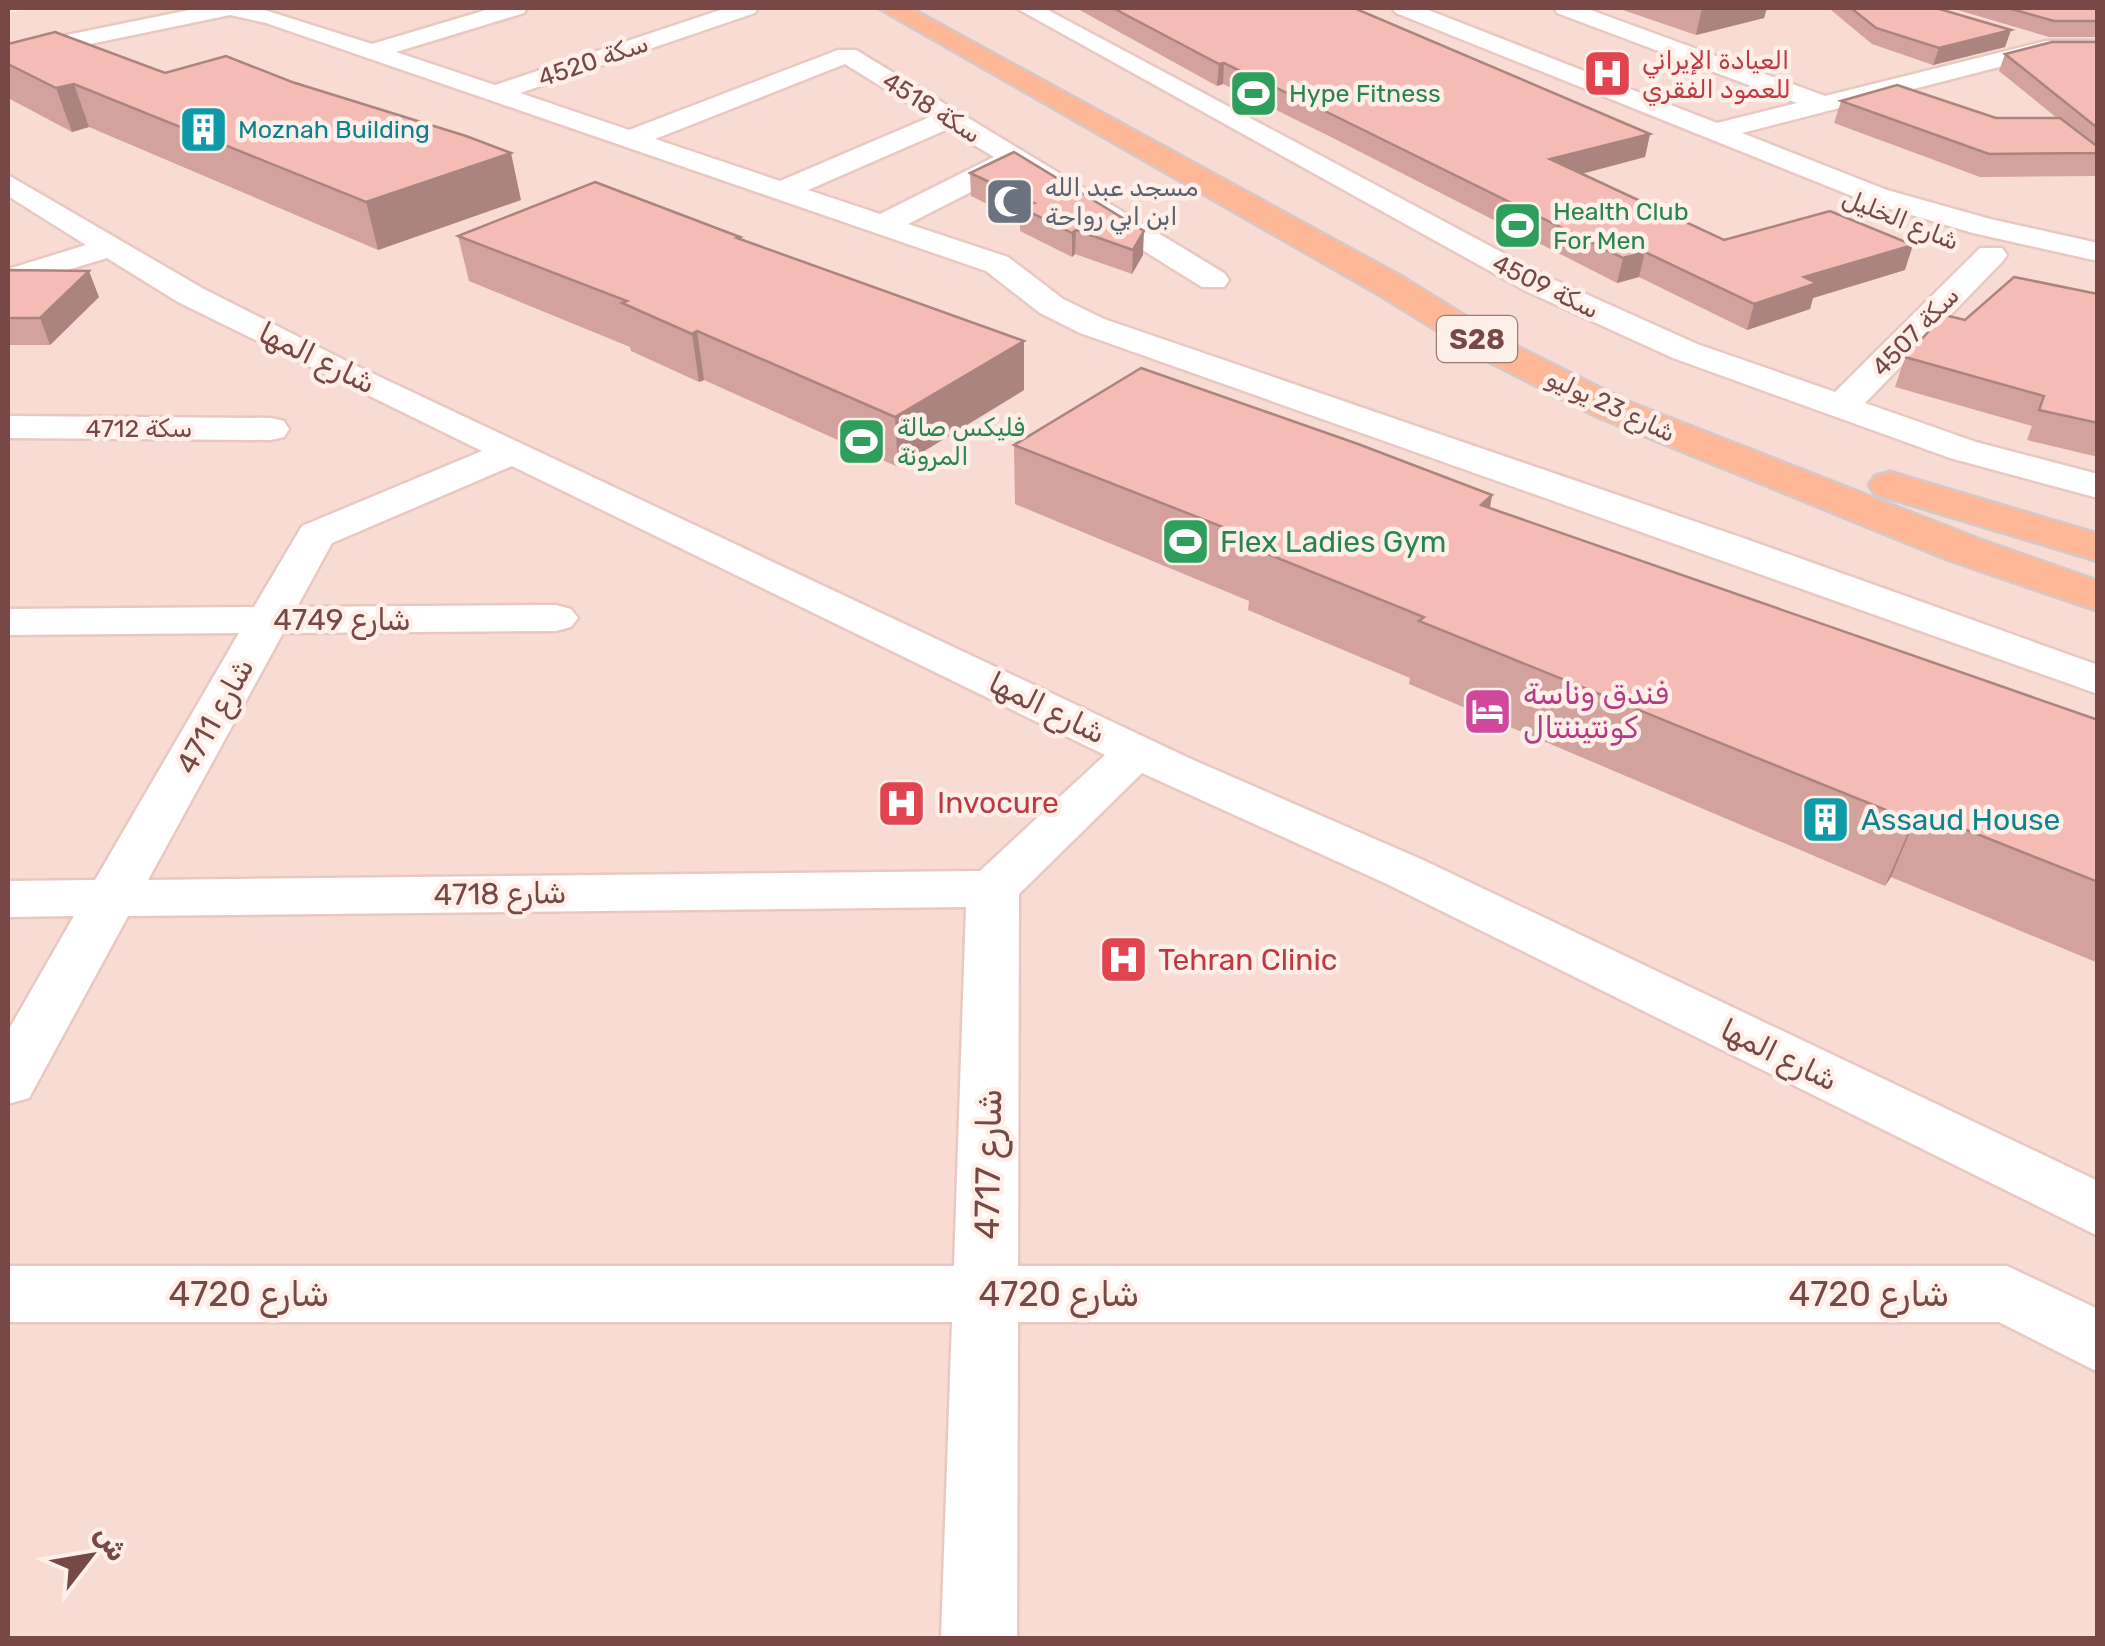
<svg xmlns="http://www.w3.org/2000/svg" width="2105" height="1646" font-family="Rubik,'Noto Sans Arabic',sans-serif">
<rect width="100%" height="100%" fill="#feeae1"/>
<path fill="#f8dbd2" d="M40 8H2097V1638H8V13Z"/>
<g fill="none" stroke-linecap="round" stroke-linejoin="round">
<defs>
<path id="minor" d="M199 8H258L372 44 493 8H527L524 13 396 52 495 85 726 8H758L755 13 520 93 629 130 838 50H856L1224 273 1229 280 1224 287H1202L1014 170 908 224 1008 257 1063 299 1104 319 1743 538 2098 665V694L1080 333 1040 313 986 271 266 23 230 15 8 61V47ZM845 64 930 117 780 181 655 139ZM948 129 994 157 880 214 808 190Z
M1016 8H1044L1548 277 1697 344 1835 392 1980 248H2002L2007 255 2002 262 1865 403 1976 442 2098 474V498L1950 458 1673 358 1526 291Z
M1392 8H1423L1717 123 1797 103 1557 13 1554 8H1585L1825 96 2046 41H2098V55H2046L1742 133 1887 190 1990 219 2098 243V261L1973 233 1867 202 1396 13Z
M8 175 202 288 342 359 1191 759 1423 860 2098 1181V1236L1387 884 1142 773 1019 894 1018 1266H2007L2098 1309V1372L1999 1322H1018L1017 1638H941L952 1322H8V1266H954L966 907 128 916 29 1098 8 1104V1031L74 916 8 917V881L95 880 239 633 8 635V609L254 607 302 526 482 451 178 302 107 258 8 288V269L86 245 8 196ZM512 466 1105 755 980 871 148 880 283 633 556 631 571 627 578 618 571 609 556 605 297 607 332 543Z
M8 416 271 418 284 421 289 429 284 437 271 440 8 438Z"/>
<path id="major" d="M879 8H910L1404 278 1504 340 1626 401 1981 540 2098 581V611L1949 560 1598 417 1478 356 1378 294Z
M1890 472 2098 534V561L1875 494 1869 485 1875 476Z"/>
</defs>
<use href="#minor" stroke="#e8c8c1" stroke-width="5"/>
<use href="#major" stroke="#d6c8c8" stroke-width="5"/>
<use href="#minor" fill="#fff" fill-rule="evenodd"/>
<use href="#major" fill="#ffb897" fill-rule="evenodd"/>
</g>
<path fill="#d3a29d" d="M1076 8H1354L1650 134 1645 157 1582 174 1724 240 1905 270 1813 298 1810 309 1747 330 1639 277 1617 283 1333 138 1223 84 1217 86Z
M1617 8H1767L1764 18 1696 35Z
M1831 8H1936L2011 30 2005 47 1933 65 1872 44 1831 10Z
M1951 8H2098V37H2049Z
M2098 42V144H2094L2098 147 2096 176 1980 177 1834 123 1841 101 1996 118H2057L1999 71 2005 54Z
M8 44 165 73 521 200 378 250 89 127 72 132 8 98Z
M970 173 1143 255 1132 274 1075 254 1072 257 1020 231V220L971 196Z
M458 236 740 239 1024 341V390L898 467 704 380 699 382 631 351 630 347 469 281Z
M8 270 99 297 50 345H8Z
M2098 294V457L2027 440 2032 426 1895 387 1905 357 1965 320Z
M1014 445 1492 495 1490 508 2098 720V963L1891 877 1885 886 1409 684 1410 678 1248 610 1249 601 1015 504Z"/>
<path fill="#ac847f" d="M1702 8H1767L1764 18 1696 35Z
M2011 30 2005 47 1933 65 1939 48Z
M1224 63 1223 84 1217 86 1219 64Z
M74 84 89 127 72 132 56 88Z
M1650 134 1645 157 1546 183 1550 159Z
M511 153 521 200 378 250 366 202Z
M1076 230 1075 254 1072 257V233Z
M1144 231 1143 255 1132 274 1133 250Z
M1913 245 1905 270 1813 298 1810 309 1747 330 1754 304 1804 277Z
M1645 252 1639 277 1617 283 1623 258Z
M89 271 99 297 50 345 40 318Z
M697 331 704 380 699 382 692 334Z
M1024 341V390L898 467 895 417Z
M1492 495 1481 555V505Z
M1919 811 1891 877 1885 886 1913 821Z"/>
<path fill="#f5bcb6" stroke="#ac847f" stroke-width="2.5" d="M1113 8H1354L1650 134 1550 159 1724 240 1830 211 1913 245 1804 277 1817 283 1754 304 1645 252 1623 258 1335 116 1224 63 1219 64Z
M1851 8H1936L2011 30 1939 48 1876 28Z
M2008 8H2098V21H2054Z
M55 32 165 73 226 56 292 82 466 136 511 153 366 202 74 84 56 88 8 64V44Z
M2052 42H2098V126H2095L2005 54Z
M1897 85 1996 118H2060L2098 147V153L1989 154 1841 101Z
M1014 152 1144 231 1133 250 1076 230 1072 233 1020 207 1034 203 970 173Z
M595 182 740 237 737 238 1024 341 895 417 697 331 692 334 622 303 627 301 458 236Z
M8 270 89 271 40 318H8Z
M2014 277 2098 294V423L2039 410 2044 396 1905 357 1944 315 1965 320Z
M1141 368 1358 444 1492 495 1481 505 2098 720V882L1919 811 1913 821 1419 621 1424 617 1253 548 1261 542 1014 445Z"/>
<defs>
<symbol id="hospital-square" viewBox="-11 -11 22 22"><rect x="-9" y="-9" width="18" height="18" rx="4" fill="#e0444e" stroke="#ffefe9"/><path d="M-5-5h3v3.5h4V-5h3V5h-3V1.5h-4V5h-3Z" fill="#fff"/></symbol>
<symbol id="stadium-square" viewBox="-11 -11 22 22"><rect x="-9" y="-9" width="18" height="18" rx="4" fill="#2e9e5b" stroke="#ffefe9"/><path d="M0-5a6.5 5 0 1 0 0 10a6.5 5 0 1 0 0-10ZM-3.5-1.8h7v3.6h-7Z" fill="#fff"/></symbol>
<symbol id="building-square" viewBox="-11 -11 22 22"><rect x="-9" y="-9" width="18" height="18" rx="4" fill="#0f9aa8" stroke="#ffefe9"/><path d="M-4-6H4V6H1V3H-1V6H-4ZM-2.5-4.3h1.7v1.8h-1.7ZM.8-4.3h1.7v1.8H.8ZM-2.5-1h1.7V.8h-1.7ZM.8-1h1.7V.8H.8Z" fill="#fff"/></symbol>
<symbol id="mosque-square" viewBox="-11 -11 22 22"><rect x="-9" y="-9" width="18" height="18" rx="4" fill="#6b7280" stroke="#ffefe9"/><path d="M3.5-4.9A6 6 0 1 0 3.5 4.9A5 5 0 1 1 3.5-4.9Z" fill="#fff"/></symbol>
<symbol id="hotel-square" viewBox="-11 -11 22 22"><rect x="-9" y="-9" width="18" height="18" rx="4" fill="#d1479c" stroke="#ffefe9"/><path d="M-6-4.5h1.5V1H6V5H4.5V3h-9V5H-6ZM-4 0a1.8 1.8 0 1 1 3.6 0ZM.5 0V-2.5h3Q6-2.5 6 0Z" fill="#fff"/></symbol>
</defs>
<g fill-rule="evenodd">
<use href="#hospital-square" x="1580" y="46" width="55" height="55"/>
<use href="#stadium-square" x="1226" y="66" width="55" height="55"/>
<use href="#building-square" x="176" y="102" width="55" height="55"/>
<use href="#mosque-square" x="982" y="174" width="55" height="55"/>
<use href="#stadium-square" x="1490" y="198" width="55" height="55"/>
<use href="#stadium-square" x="834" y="414" width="55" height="55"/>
<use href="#stadium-square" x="1158" y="514" width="55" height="55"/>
<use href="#hotel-square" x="1460" y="684" width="55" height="55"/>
<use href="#hospital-square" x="874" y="776" width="55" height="55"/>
<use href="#building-square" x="1798" y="792" width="55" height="55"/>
<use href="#hospital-square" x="1096" y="932" width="55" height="55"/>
</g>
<g text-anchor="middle" stroke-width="9" stroke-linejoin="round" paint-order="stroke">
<g font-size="25" fill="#774846" stroke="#ffefe9">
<text transform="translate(593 60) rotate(-19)" y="9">سكة 4520</text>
<text transform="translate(932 107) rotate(32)" y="9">سكة 4518</text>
<text transform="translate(1901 219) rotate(22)" y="9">شارع الخليل</text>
<text transform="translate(1546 286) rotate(26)" y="9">سكة 4509</text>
<text transform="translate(1915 331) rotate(-46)" y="9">سكة 4507</text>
<text transform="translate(1611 405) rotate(25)" y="9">شارع 23 يوليو</text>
<text x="139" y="437">سكة 4712</text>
</g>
<g font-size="25" fill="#be3a42" stroke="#ffefe9" text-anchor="start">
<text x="1642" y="69">العيادة الإيراني<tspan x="1642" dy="29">للعمود الفقري</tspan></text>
</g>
<g font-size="25" fill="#27864d" stroke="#ffefe9" text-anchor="start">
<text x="1289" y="102">Hype Fitness</text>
<text x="1553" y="220">Health Club<tspan x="1553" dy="29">For Men</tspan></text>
<text x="897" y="436">فليكس صالة<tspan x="897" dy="29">المرونة</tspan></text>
</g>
<g font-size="25" fill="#0d838f" stroke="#ffefe9" text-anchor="start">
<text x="238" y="138">Moznah Building</text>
</g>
<g font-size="25" fill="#5b616d" stroke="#ffefe9" text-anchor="start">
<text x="1045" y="196">مسجد عبد الله<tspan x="1045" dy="29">ابن ابي رواحة</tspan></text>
</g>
<rect fill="#ffefe9" stroke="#a07a77" stroke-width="2.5" x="1437" y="316" width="80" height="46" rx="8"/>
<g font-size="28" font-weight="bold" fill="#774846">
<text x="1477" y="349">S28</text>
</g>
<g font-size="30" fill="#774846" stroke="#ffefe9">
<text transform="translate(317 358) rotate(26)" y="10">شارع المها</text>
<text x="342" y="630">4749 شارع</text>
<text transform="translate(1047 708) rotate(26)" y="10">شارع المها</text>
<text transform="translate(215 716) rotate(-61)" y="10">4711 شارع</text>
<text transform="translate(500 894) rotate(-1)" y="10">4718 شارع</text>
<text transform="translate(1779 1055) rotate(26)" y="10">شارع المها</text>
</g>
<g font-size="30" fill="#27864d" stroke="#ffefe9" text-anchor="start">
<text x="1220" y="552">Flex Ladies Gym</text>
</g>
<g font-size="30" fill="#b23c85" stroke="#ffefe9" text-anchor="start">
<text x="1523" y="704">فندق وناسة<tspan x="1523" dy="34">كونتيننتال</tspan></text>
</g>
<g font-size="30" fill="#be3a42" stroke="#ffefe9" text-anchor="start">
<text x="937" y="813">Invocure</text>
<text x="1158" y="970">Tehran Clinic</text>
</g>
<g font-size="30" fill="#0d838f" stroke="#ffefe9" text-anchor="start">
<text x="1861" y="830">Assaud House</text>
</g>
<g font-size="35" fill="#774846" stroke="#ffefe9">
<text transform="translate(988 1164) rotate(-89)" y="12">4717 شارع</text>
<text x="249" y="1306">4720 شارع</text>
<text x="1059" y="1306">4720 شارع</text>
<text x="1869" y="1306">4720 شارع</text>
</g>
</g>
<rect width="2105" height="1646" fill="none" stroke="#774846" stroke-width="20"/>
<g transform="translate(90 1556) rotate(59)" stroke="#ffefe9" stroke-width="8" paint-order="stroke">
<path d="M0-8L18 38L0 25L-18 38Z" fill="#774846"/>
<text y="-15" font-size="28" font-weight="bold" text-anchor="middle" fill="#774846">ش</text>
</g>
</svg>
